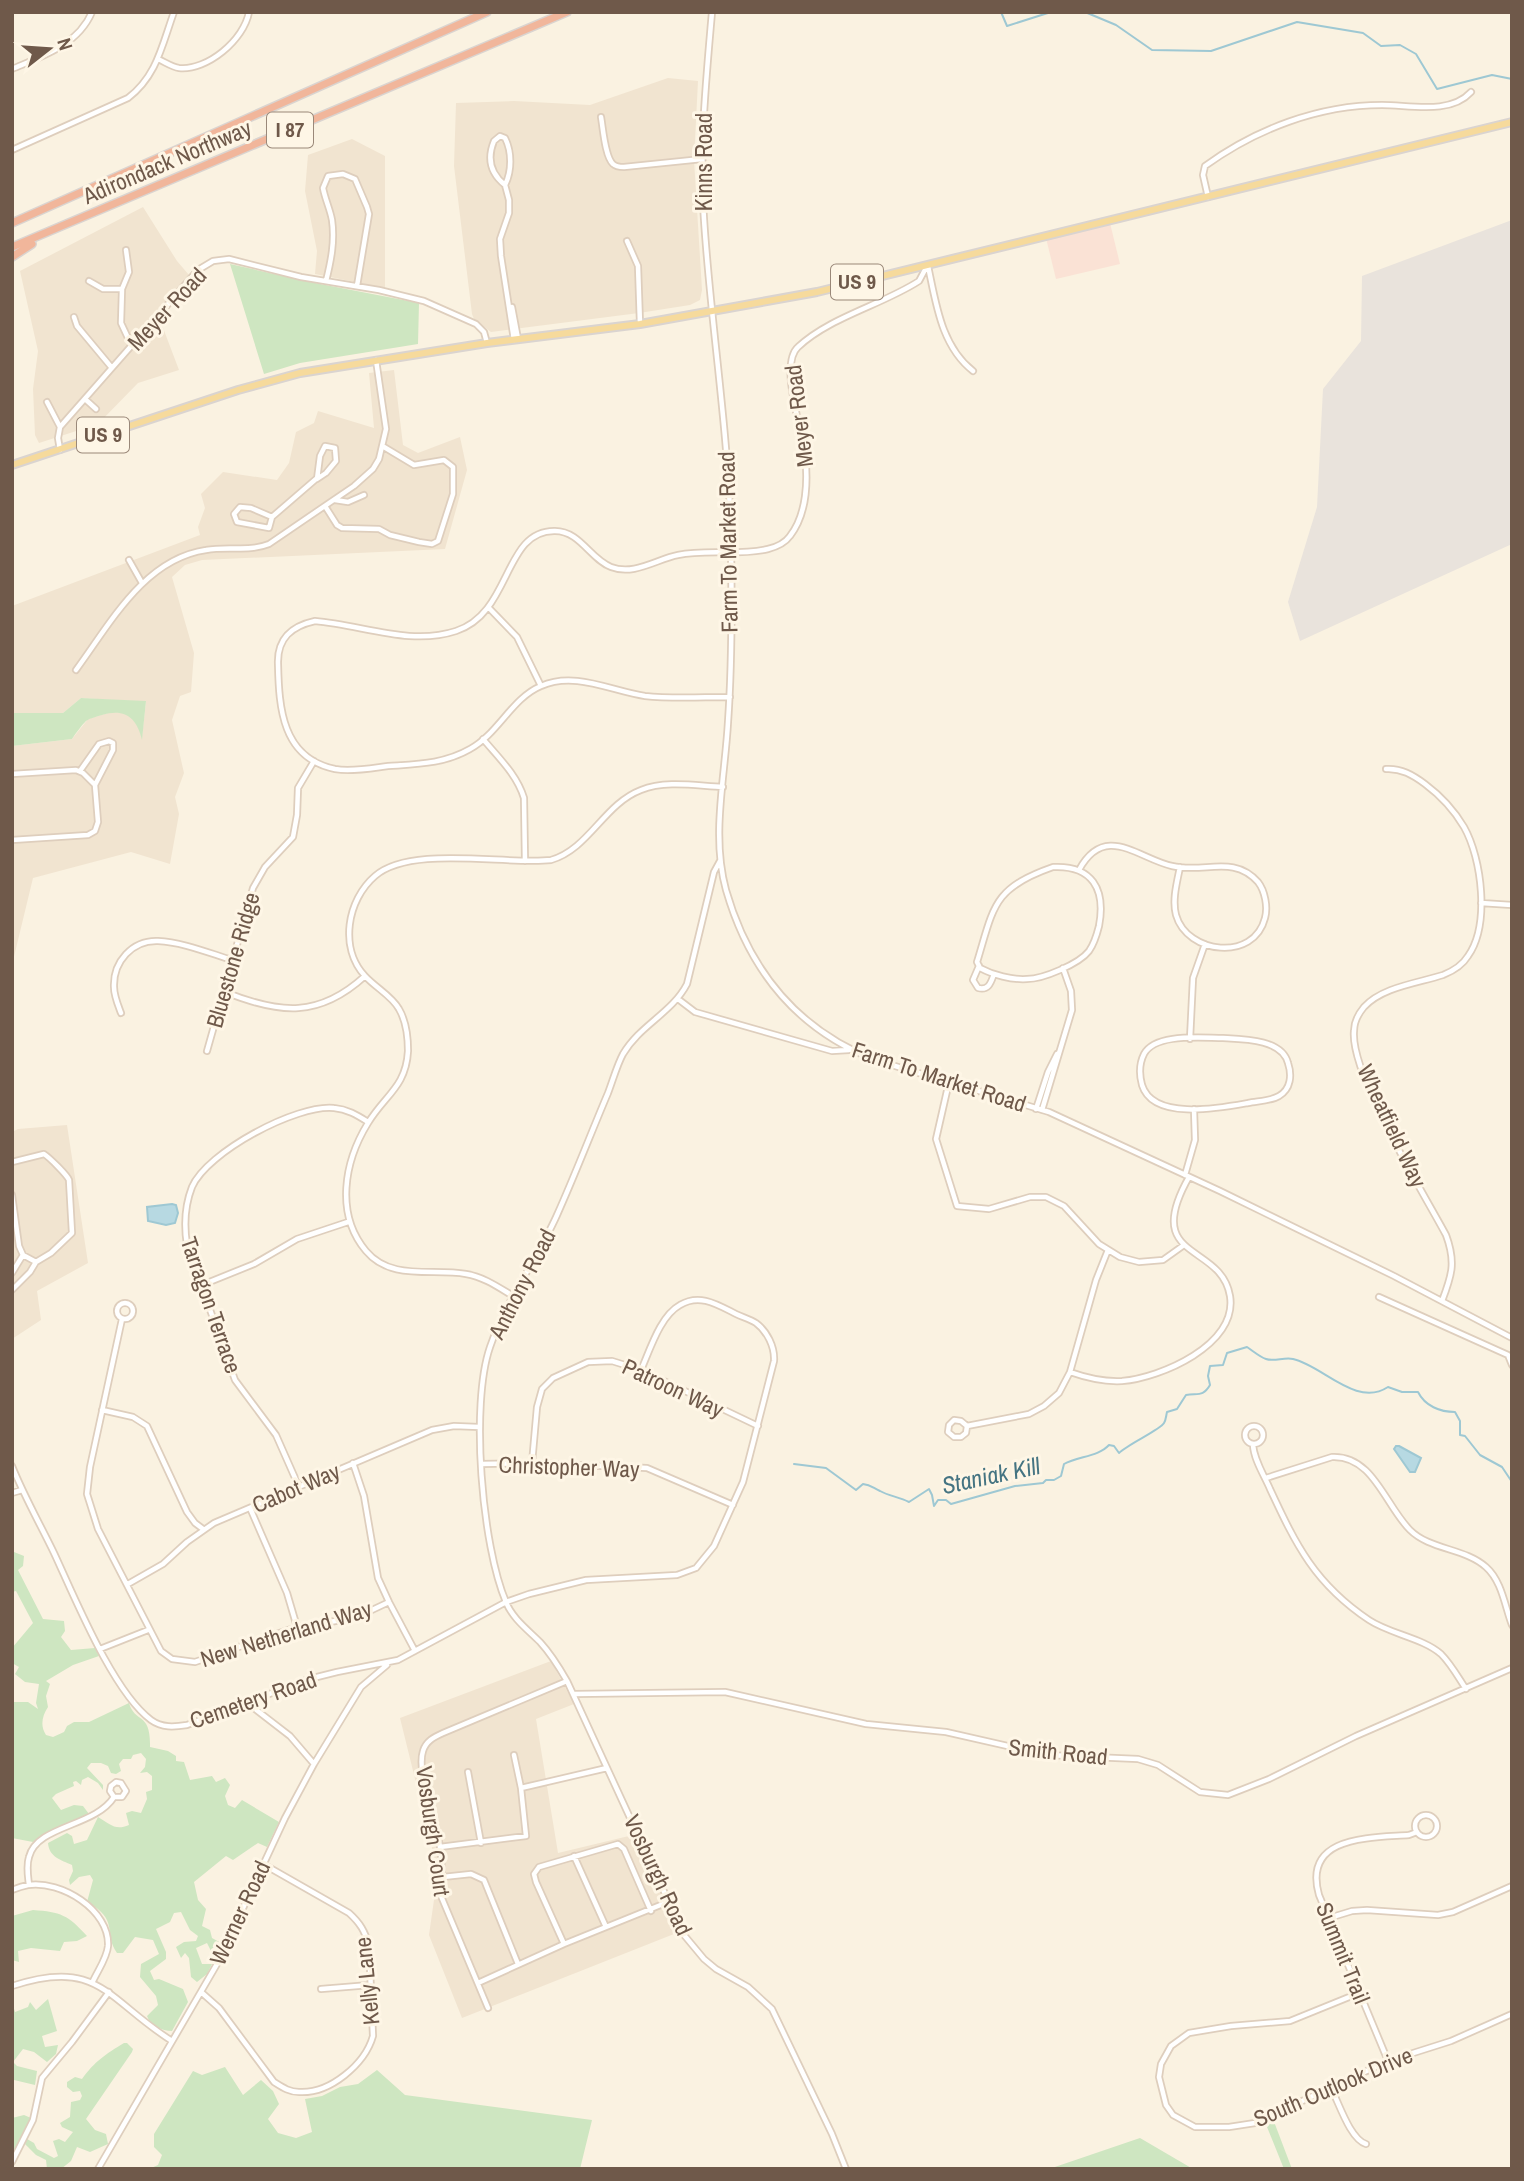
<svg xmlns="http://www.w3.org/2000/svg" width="1524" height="2181" font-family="'Archivo Narrow',sans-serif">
<rect width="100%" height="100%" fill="#faf2e1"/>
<path fill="#f1e4d0" d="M668 78 698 81 694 160 702 290 700 300 690 305 639 313 491 332 474 319 472 314 454 166 456 103 514 101 590 105Z
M352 139 385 156V288L315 274 317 251 305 191 308 155Z
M143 207 177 261 189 275 157 312 179 370 138 383 98 424 39 443 35 435 33 389 38 351 20 271Z
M394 370 403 445 418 453 460 437 467 470 445 549 202 560 185 565 172 577 194 653 191 692 180 696 172 720 184 773 175 797 179 814 170 864 131 852 33 878 12 965V746L72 739 88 719 111 712H122L132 717 139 728 142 737 146 702 81 698 63 713H12V606L200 535 198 527 205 508 201 494 223 472 277 480 289 463 296 432 314 423 318 411 374 428 369 373Z
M67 1125 88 1263 37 1291 41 1320 12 1339V1132L18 1129Z
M551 1661 574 1704 536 1719 558 1853 633 1835 679 1932 462 2018 429 1935 438 1872 400 1718Z"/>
<path fill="#fae2d5" d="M1109 219 1120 264 1056 279 1045 234Z"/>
<path fill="#e9e3dc" d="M1512 220V544L1300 641 1288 602 1317 507 1323 389 1361 341 1362 276Z"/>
<path fill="#cee6c1" d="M230 264 310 282 419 303 418 344 300 363 264 374Z
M81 698 146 701 142 740C137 718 125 708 102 715 96 717 90 718 86 721 81 726 76 733 72 739L12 746V713H63Z
M12 1549 14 1552 24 1556 23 1566 18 1570 43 1619 64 1621 65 1631 61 1637 71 1650 95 1648 99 1656 73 1665 46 1681 50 1684 46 1696 48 1707C42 1716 40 1726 46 1735L53 1737 64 1732 67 1726 74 1722H89L129 1703C135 1724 151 1711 150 1747L168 1751 176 1756V1761L184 1762 190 1780 212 1776 216 1782 225 1778 230 1785 225 1796 228 1805 235 1808 242 1800 279 1822 267 1847 258 1843 233 1860 226 1856 194 1882 198 1900 206 1909 202 1926 210 1930 212 1938 221 1943 218 1954 211 1951 207 1943 196 1948 202 1964H212L207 1974 197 1982 191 1977 189 1958 185 1953 181 1958 176 1947 184 1942 196 1941 198 1936 190 1930 181 1912 174 1913 170 1922 156 1929 166 1952V1959L150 1971 154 1980 159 1979 183 1989 188 2002 172 2031C162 2031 150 2025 147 2016L158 2005 156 1996 140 1977 141 1964 159 1954 153 1940 135 1937 123 1953H117C103 1933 120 1920 87 1902L93 1880 90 1875 79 1877 70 1885 69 1880 73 1871 72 1865C61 1860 49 1857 48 1843L67 1833 72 1836 74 1844 87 1840 98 1817C110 1824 115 1831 129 1825L126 1813 132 1811 141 1813 147 1799 146 1792 152 1790V1776L147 1772 140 1773 145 1767 146 1759 141 1753 133 1755 131 1759H123L119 1764 121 1771 116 1774 111 1773 108 1766 101 1763H91L87 1768 103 1785V1790L98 1783 88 1777 82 1780 81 1785 76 1781 73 1782 74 1786 56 1794 52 1798 61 1810 74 1805 83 1806 89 1814C70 1824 49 1827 33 1842L12 1838V1702H28L38 1709 36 1703 39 1684 25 1682 15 1674 19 1667 12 1663V1648L33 1623 16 1591 12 1592Z
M33 1910C61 1912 68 1915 87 1936L77 1941 64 1942 60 1951 31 1948 18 1951 19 1962 12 1960V1916Z
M48 1999 57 2031 42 2036 45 2047 58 2045 56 2054 47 2062 34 2052 23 2049 13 2062 17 2066 37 2071 35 2085 14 2080 12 2085V2002L15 2012 28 2007 30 2002 36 2010Z
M124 2043H127L133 2049 132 2052 86 2119 95 2130 106 2134 108 2144 90 2152 77 2147 71 2161 61 2169H47L46 2160 36 2155 25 2144 27 2139 34 2143 37 2149 54 2158 58 2156 53 2141 59 2139 65 2142 73 2132 62 2127 60 2123 70 2117 71 2102 80 2100 82 2096 80 2091 73 2092 67 2087V2082L75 2077 82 2079C95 2061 106 2054 124 2043Z
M225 2067 243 2095 261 2080 273 2091 279 2104 268 2119 278 2133 296 2138 312 2132 305 2099 322 2096 340 2087 358 2084 377 2070 405 2095 592 2120 580 2169H149L158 2165 162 2155 154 2147V2134L193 2071 202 2075Z
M24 2115 31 2118 12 2156V2118Z
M1273 2119 1292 2169H1284L1265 2122Z
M1140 2138 1193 2169H1049Z"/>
<path fill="#b7d9e2" stroke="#9ec8d3" stroke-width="2" d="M172 1204 176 1205 178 1213 175 1223 166 1225 148 1221 147 1207Z
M1399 1446 1421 1458 1415 1472H1410L1394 1449 1396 1446Z"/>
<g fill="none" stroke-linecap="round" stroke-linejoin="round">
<path stroke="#9ec8d3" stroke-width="2" d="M1001 12 1007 26 1051 12
M1085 12 1116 25 1152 50 1211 51 1297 22 1363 33 1381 46 1400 45 1416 54 1437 89 1492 75 1512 79
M794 1464 826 1468 856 1490 863 1484C871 1485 873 1488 880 1491 889 1496 899 1497 909 1502L929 1489 932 1495 934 1506 938 1500H946L951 1504 1015 1486 1043 1483 1046 1480H1054L1061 1476 1064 1464C1078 1456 1098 1457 1109 1445L1114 1446 1119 1453C1128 1444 1160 1430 1164 1423 1166 1420 1166 1416 1167 1412L1177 1409 1186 1395C1198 1393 1203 1397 1210 1385L1208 1376 1210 1366 1223 1365 1227 1353 1247 1347C1253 1351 1260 1357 1266 1359 1274 1362 1284 1357 1293 1359 1322 1365 1356 1408 1388 1387L1402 1392H1418C1425 1406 1440 1412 1455 1412L1460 1421V1435L1465 1436 1480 1455 1502 1467 1512 1482"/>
<defs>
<path id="minor" d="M712 12C706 81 699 150 704 219 711 329 730 438 731 549 732 606 732 665 728 722 725 777 711 836 726 890 749 970 796 1029 875 1060L1049 1112 1220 1191 1394 1276 1512 1338
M158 59C165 62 172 67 179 68 207 71 244 40 249 12
M12 69C43 56 78 45 92 12
M601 117C603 128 605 157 613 164 616 167 621 167 624 167L702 159
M500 136 505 138C512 152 512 171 505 185 490 173 487 158 494 141Z
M12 150 128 98C157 76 162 45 174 12
M505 185 509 200V213L500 239 501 256 514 340
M1208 197 1203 175 1205 166C1256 129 1319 105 1382 105 1410 105 1450 115 1471 92
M627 241 638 266 640 324
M126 250 129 272 122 289 121 323 128 338 134 342
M928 266C936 303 941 346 973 371
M89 281 103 289H122
M326 281C331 261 335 241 332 220 330 209 325 199 323 188L328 176 343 174 355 179 367 207 369 214 357 286
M512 307 518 339
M74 317 77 326 112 368
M85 399 96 409
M47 402 60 427
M325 446 335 448 336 461 326 473 317 479 320 456Z
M60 450 58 438 60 427 198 270 213 261 229 259 301 277 379 290 424 301 476 324 484 332 487 343
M335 500 348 502 364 495
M325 506 337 525 342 528 379 529 390 535 419 542 432 544 438 541 453 494V467L444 460 414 465 384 447
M240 507 251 508 272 517 269 528 237 522 234 514Z
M272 517 316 479
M129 560 142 583
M489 608 517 637 541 686
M76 670C110 624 144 559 206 550 227 546 249 552 269 544L354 486 373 469 379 459 386 429 376 360
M730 697C702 697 672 699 645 696 611 691 575 671 541 686 512 698 498 734 470 749 444 764 417 764 388 766 372 768 352 772 335 769 282 758 279 708 278 664 277 638 292 626 315 621 363 625 410 646 456 631 512 613 503 530 555 531 580 531 590 559 611 567 634 576 657 559 678 555 707 549 739 556 768 549 776 547 785 543 790 536 807 514 808 480 805 454 802 430 779 364 798 347 830 317 882 305 919 281L927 266
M483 739C499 758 517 775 524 798L525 861
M1386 769C1401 768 1413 775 1425 784 1441 796 1454 810 1464 827 1482 859 1490 925 1468 956 1462 966 1453 971 1443 975 1418 983 1382 987 1364 1007 1359 1013 1354 1022 1354 1031 1350 1074 1423 1192 1446 1235 1456 1262 1452 1275 1442 1301
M12 774 76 770 83 773 95 785
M12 840 88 835 95 831 98 822 95 785 113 750V743L109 741 99 744 80 771
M720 861 714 872 687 984C672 1013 640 1025 623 1054 617 1065 613 1080 608 1093 591 1133 575 1175 557 1215 537 1260 506 1300 490 1347 470 1405 482 1546 506 1602 512 1618 528 1630 540 1642 551 1654 559 1667 567 1681L684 1935 704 1959 716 1969 748 1987 772 2009 832 2134 846 2169
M1053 867C1092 865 1106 889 1099 926 1097 934 1094 944 1089 951 1079 964 1043 979 1027 979 1012 980 993 975 980 968L977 962C994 906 993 888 1053 867Z
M1079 870C1105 822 1139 859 1172 866 1204 874 1233 854 1258 882 1265 891 1268 907 1265 918 1254 962 1187 954 1176 915 1172 900 1177 882 1180 867
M1481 903 1512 905
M979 966 973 980 978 988C989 991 991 982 994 974
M225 992C280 1014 319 1018 365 976
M678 999 695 1012 832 1051 849 1050
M121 1013C118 1005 114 996 114 987 113 962 132 940 158 941 182 942 209 953 232 960
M1223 1038C1243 1039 1282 1039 1288 1063 1292 1075 1291 1089 1279 1096 1271 1101 1257 1101 1248 1103 1220 1108 1153 1121 1142 1085 1139 1074 1139 1064 1144 1054 1155 1033 1201 1038 1223 1038Z
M1190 1039 1193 978 1205 944
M207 1051 253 888 265 867 293 837 297 815 298 788 314 761
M949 1082 936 1139 957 1206 989 1209 1030 1197H1046L1064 1206 1099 1244 1120 1257 1139 1262 1163 1260 1184 1245
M1036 1109 1048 1072 1057 1054
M1042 1110 1072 1010 1071 991 1063 968
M12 1162 44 1154C50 1158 67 1175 69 1180L72 1233 51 1253 36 1262 23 1255 19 1246 12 1195
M1185 1175 1195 1140 1194 1109
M12 1273 23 1255
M202 1285 254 1264 297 1239 348 1222
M12 1290 30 1272 36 1262
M513 1296C498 1287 484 1277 466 1274 432 1268 391 1281 366 1251 335 1214 344 1162 368 1123 385 1095 406 1087 408 1051 408 1038 406 1021 399 1009 392 996 376 988 365 976 339 948 347 900 375 876 411 845 504 865 551 860 589 849 604 804 641 790 666 780 697 786 723 787
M1379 1297 1508 1355 1512 1365
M117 1311a8 8 0 1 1 16 0a8 8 0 1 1-16 0Z
M122 1319 90 1467 87 1494 98 1529 161 1651 172 1659 195 1662 297 1627 355 1618 389 1602
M1070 1372C1087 1378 1104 1382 1122 1381 1160 1378 1238 1345 1230 1296 1221 1242 1141 1262 1189 1177
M102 1410 133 1417 147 1426 187 1512 195 1523 203 1529
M1245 1435a9 9 0 1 1 18 0a9 9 0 1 1-18 0Z
M967 1426 966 1433 961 1437H954L948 1432 949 1425 954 1420 961 1421 967 1426 1029 1414 1044 1406 1059 1393 1070 1372 1096 1280 1108 1250
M1253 1445C1254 1460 1264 1475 1270 1489 1296 1545 1315 1584 1369 1620 1390 1634 1423 1638 1441 1654 1451 1664 1458 1677 1466 1689
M353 1463 364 1496 378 1578 389 1602 415 1651
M532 1463 537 1407 542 1389 553 1378 588 1362 612 1361 641 1370 758 1426
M481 1464 532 1463 647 1468 733 1505
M12 1466C24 1496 40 1524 54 1553 75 1598 113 1692 151 1720 162 1728 174 1727 187 1725L309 1679 337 1672 398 1660 506 1602 529 1594 586 1580 677 1575 696 1568 714 1546 743 1482 774 1361C775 1347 767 1331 756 1323 750 1319 742 1317 736 1314 718 1305 700 1293 680 1305 660 1316 650 1350 641 1370
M1266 1478 1332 1457C1373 1455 1385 1505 1410 1530 1430 1550 1465 1548 1486 1567 1502 1581 1505 1607 1512 1625
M299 1487 276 1435 235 1380 187 1245C184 1226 185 1205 192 1187 207 1152 297 1104 334 1108 347 1109 357 1115 368 1122
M12 1493 22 1490
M250 1508 287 1593 297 1627
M128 1584 163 1564 187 1542 214 1523 432 1430 454 1426 479 1427
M100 1649 148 1630
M574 1694 725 1692 866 1724 946 1732 1047 1755 1138 1759 1158 1765 1200 1792 1228 1795 1269 1779 1356 1736 1512 1668
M246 1702 290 1736 314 1764
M468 1772 481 1843
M521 1788 607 1768
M1415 1826a11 11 0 1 1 22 0a11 11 0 1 1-22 0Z
M440 1847 526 1836 521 1788 514 1755
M574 1856 606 1927
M443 1877 471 1874 484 1880 518 1964
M29 1885C28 1876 26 1866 29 1857 37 1825 95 1827 114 1797H122L126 1791 121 1783 116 1782 111 1786 110 1791 114 1797
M12 1890C17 1888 23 1886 28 1885 61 1880 110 1910 108 1946 107 1958 98 1970 93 1981
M1329 1918 1352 1911 1367 1910 1438 1915 1453 1912 1512 1886
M564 1944 536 1882 534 1874 539 1867 618 1844 624 1849 651 1911
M478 1983 564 1944 668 1902
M12 1986C99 1957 107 2000 172 2041
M321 1989 370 1985
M201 1992 219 2008 274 2082C282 2087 289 2092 299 2092 330 2094 365 2064 373 2036L369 1946C365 1931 360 1923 349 1913L263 1864
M1359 1993 1290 2021 1231 2026 1189 2033 1171 2046 1161 2064 1159 2077 1166 2105 1173 2115 1195 2127H1229L1255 2123 1388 2061 1451 2041 1512 2014
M488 2008 441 1896C441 1880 443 1864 440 1847 436 1823 416 1772 423 1751 426 1741 434 1737 443 1733L567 1681
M1388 2061 1319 1895C1302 1835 1371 1838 1409 1835L1417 1832
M1331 2088C1339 2103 1350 2139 1366 2144
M12 2162 33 2120 42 2078 72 2042 109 1992
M98 2169 217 1964 285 1818 314 1764 361 1687 387 1665"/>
<path id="major" d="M12 465 238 390 300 373 487 343 640 324 817 292 1512 122"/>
<path id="highway" d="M12 223 487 12
M12 247 567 12
M12 257 32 244"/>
</defs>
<use href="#minor" stroke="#decebd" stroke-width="8"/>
<use href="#major" stroke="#dad4d0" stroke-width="10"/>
<use href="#highway" stroke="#dad4d0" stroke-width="10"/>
<use href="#minor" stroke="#fff" stroke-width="4.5"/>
<use href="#major" stroke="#f6da9c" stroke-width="6"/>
<use href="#highway" stroke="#f1b69b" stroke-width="7"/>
</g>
<g text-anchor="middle" stroke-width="6" stroke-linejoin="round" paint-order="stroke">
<g fill="#fef6e6" stroke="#9a8879" stroke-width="2">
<rect x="267" y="112.5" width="46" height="35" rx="5"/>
<rect x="831" y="264.5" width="52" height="35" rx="5"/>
<rect x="77" y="417.5" width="52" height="35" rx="5"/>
</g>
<g font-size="21" font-weight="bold" fill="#6f594a">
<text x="290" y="137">I 87</text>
<text x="857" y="289">US 9</text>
<text x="103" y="442">US 9</text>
</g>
<g font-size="23" fill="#6f594a" stroke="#fef6e6">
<text transform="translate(167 162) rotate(-23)" y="8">Adirondack Northway</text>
<text transform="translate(704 162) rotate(-90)" y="8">Kinns Road</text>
<text transform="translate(167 309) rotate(-47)" y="8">Meyer Road</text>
<text transform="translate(799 416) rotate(-97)" y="8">Meyer Road</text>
<text transform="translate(728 542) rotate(-91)" y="8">Farm To Market Road</text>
<text transform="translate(233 960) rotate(-74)" y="8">Bluestone Ridge</text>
<text transform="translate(939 1077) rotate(18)" y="8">Farm To Market Road</text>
<text transform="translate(1392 1126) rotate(65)" y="8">Wheatfield Way</text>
<text transform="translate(522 1284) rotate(-63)" y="8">Anthony Road</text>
<text transform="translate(211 1305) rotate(71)" y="8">Tarragon Terrace</text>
<text transform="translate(673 1388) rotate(25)" y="8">Patroon Way</text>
<text transform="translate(569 1467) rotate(2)" y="8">Christopher Way</text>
<text transform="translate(296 1488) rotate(-23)" y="8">Cabot Way</text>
<text transform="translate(286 1634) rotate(-17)" y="8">New Netherland Way</text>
<text transform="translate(253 1700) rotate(-19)" y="8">Cemetery Road</text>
<text transform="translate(1058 1752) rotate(6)" y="8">Smith Road</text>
<text transform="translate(433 1831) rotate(82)" y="8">Vosburgh Court</text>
<text transform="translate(658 1875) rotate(65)" y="8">Vosburgh Road</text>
<text transform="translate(240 1913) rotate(-65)" y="8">Werner Road</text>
<text transform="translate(1343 1953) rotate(68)" y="8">Summit Trail</text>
<text transform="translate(367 1981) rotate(-96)" y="8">Kelly Lane</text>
<text transform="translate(1333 2087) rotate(-23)" y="8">South Outlook Drive</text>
</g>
<g font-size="24" font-style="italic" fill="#457482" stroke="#fef6e6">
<text transform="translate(991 1476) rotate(-12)" y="8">Staniak Kill</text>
</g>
</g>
<rect width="1524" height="2181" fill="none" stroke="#6f594a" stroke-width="28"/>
<g transform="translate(49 49) rotate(73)" stroke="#fef6e6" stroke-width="5" paint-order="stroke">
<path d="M0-5L12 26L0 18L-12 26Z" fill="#6f594a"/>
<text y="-10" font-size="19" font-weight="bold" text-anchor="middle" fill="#6f594a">N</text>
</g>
</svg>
